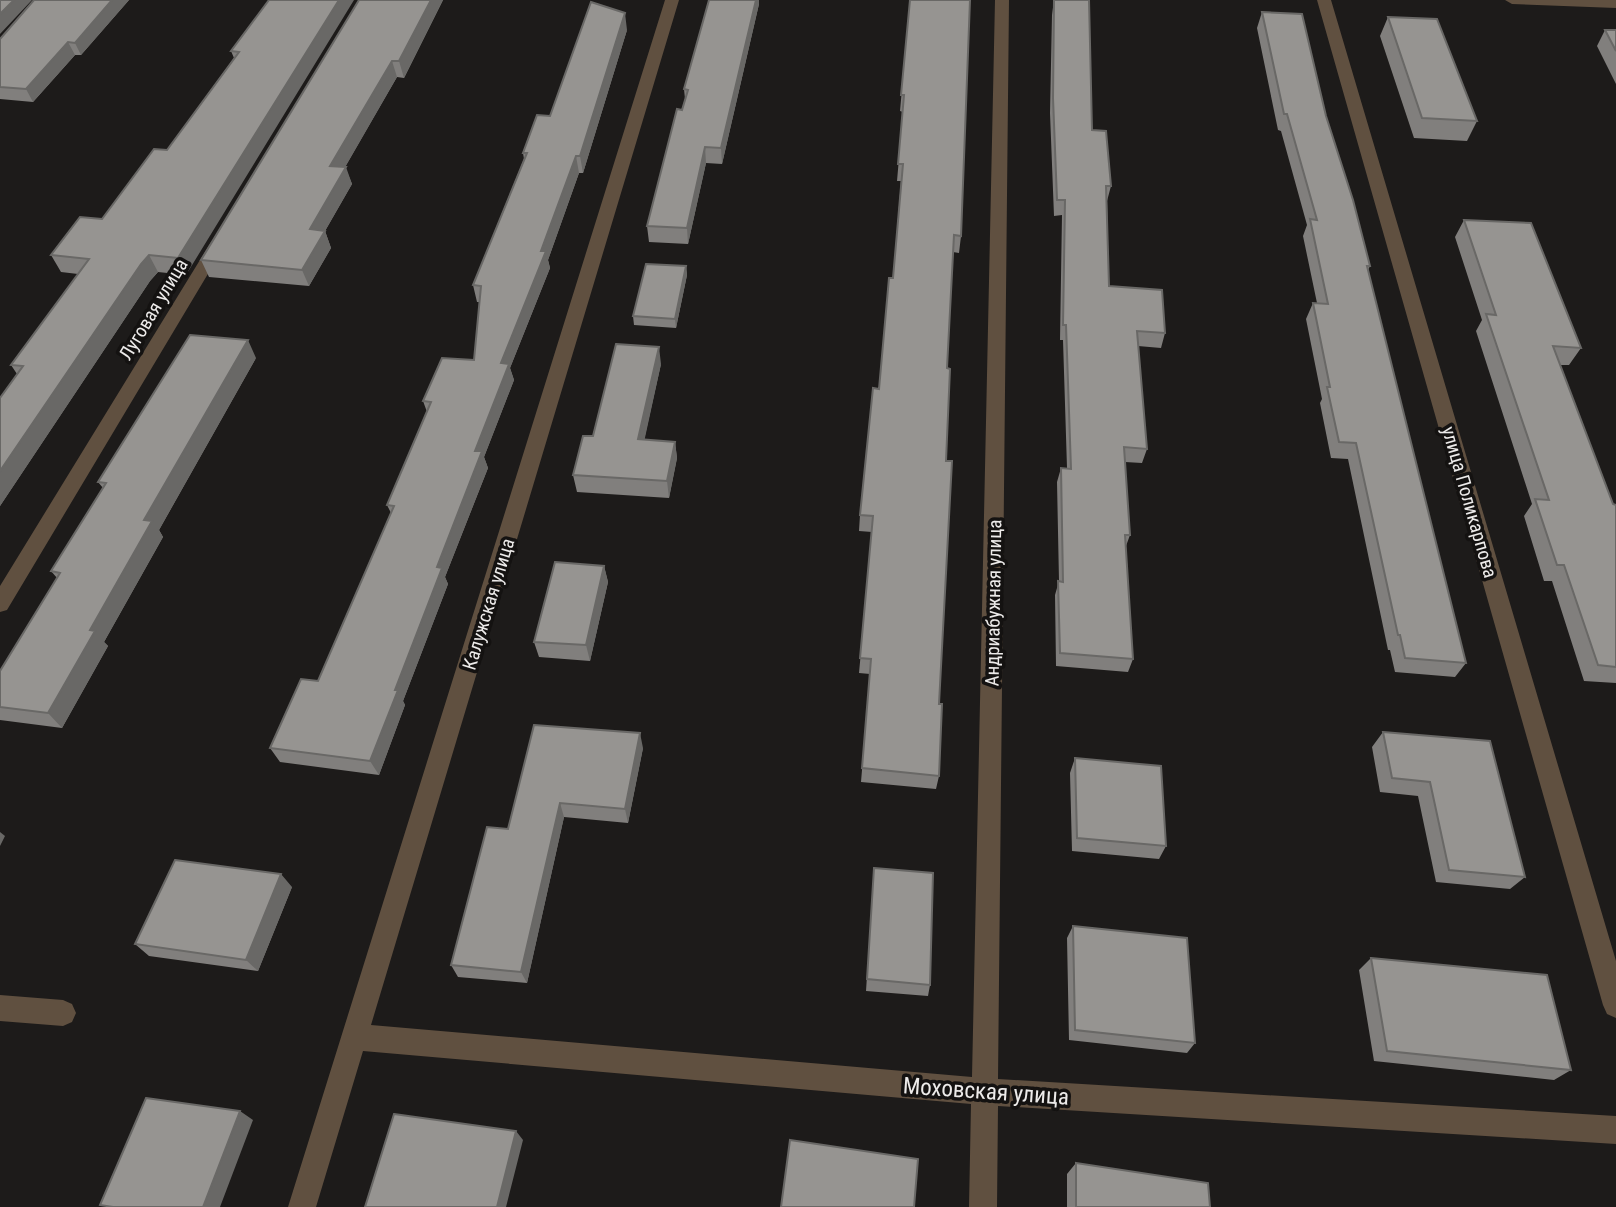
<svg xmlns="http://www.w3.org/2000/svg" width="1616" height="1207" font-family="'Roboto Condensed',sans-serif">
<rect width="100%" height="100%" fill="#1d1b1a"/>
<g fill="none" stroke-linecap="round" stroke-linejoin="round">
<path fill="#605040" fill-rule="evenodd" d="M665 0H679L371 1025 972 1077 995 0H1009L998 1079 1616 1116V1144L998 1106 997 1207H969L971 1104 363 1051 316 1207H288Z
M1317 0H1331L1616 961V1018L1607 1014 1603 1005Z
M1505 0H1616V8L1512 4Z
M219 237 227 242 7 610 0 612V586L211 242Z
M0 995 63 1000 72 1004 76 1013 72 1022 63 1026 0 1021Z"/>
</g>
<path fill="#817f7d" d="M34 0H129L81 55H75L33 102 0 99V39Z
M269 0 186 275 158 272 150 281 0 506V398L17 374 11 365 78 274 61 272 51 255 102 219 167 150 234 58 231 51Z
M359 0H443L404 78 397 77 345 167 352 184 325 231 331 248 309 286 209 277 201 260Z
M709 0H759V4L722 164 706 163 688 244 649 242 647 226 685 99 684 89Z
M910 0 961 236 959 253 953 252 947 368 946 461 939 704V776L936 789 861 782 870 674 859 673 872 532 859 531 860 515 879 389 893 278 901 181H897L903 112 900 111Z
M1054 0 1092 130 1111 186 1107 201 1109 286 1165 333 1161 348 1138 346 1147 449 1142 463 1125 462 1130 535 1126 546 1133 659 1128 672 1056 666 1055 595 1059 581 1057 482 1061 468H1067L1063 340H1060L1062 215 1054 216 1050 113 1052 15Z
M1262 12 1326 116 1370 266 1368 270 1466 663 1455 677 1395 672 1390 650H1388L1348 459 1331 458 1320 403 1322 399 1306 319 1313 303H1317L1303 236 1307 225 1281 131 1278 130 1257 28Z
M1388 17 1477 121 1467 141 1414 138 1380 36Z
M627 30 583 173H579L548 260 550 268 510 368 514 380 484 457 488 468 445 577 448 584 403 701 405 705 379 775 280 762 270 748 318 681 391 513 387 505 427 412 423 401 474 360 480 302H477L473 285 524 159 523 153 550 116Z
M1605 30H1616V84L1597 46Z
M1464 220 1581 348 1569 365H1560L1613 504 1616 505V683L1584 681 1552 581H1544L1524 516 1532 504 1476 331 1482 320 1455 237Z
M686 266 687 275 676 328 634 325 633 316Z
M256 358 159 530 163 537 104 642 108 646 62 728 0 720V671L57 578 51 571 103 488 98 482Z
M661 364 644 440 675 442 677 458 669 498 577 492 573 475 593 436Z
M604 566 608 582 590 661 539 657 534 642Z
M1383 732 1525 877 1510 889 1436 882 1418 796 1380 792 1372 747Z
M643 748 628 823 564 817 527 983 458 977 451 965 508 829Z
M1075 758 1166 846 1159 859 1072 851 1070 773Z
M874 868 930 985 928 996 866 991Z
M292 887 258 971 149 956 135 944Z
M1073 926 1195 1043 1187 1053 1069 1040 1067 938Z
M1371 958 1571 1070 1554 1080 1374 1061 1359 970Z
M1076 1163 1210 1207H1067V1174Z"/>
<path fill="#696866" d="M14 0H32L0 34V14Z
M112 0H129L81 55 75 43Z
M339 0H354L186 275 178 258Z
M431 0H443L404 78 399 61Z
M756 0H759V4L722 164 721 148Z
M625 13 627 30 583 173 580 156Z
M68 42 75 55 33 102 26 89Z
M392 61 397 77 336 183 330 166Z
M705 147 706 163 688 244 687 228Z
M576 156 579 173 548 260 550 268 510 368 514 380 484 457 488 468 445 577 448 584 403 701 405 705 379 775 370 761 437 567 501 363Z
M346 167 352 184 325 231 331 248 309 286 302 270 310 229Z
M149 255 158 272 150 281 0 506V471L141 264Z
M686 266 687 275 676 328 675 319Z
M248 340 256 358 159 530 163 537 104 642 108 646 62 728 48 713 144 520Z
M659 347 661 364 641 456 638 439Z
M675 442 677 458 669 498 667 481Z
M604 566 608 582 590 661 586 645Z
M640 733 643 748 628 823 625 809Z
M560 803 564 817 527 983 521 972Z
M0 832 5 836 0 846Z
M281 874 292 887 258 971 246 960Z
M240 1111 253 1120 220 1207H203Z
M516 1131 523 1140 506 1207H497Z"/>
<path fill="#969491" stroke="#696866" stroke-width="2" d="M0 0H14L0 14Z
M34 0H112L75 43 68 42 26 89 0 87V39Z
M269 0H339L178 258 149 255 141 264 0 471V398L23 366 11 365 89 259 51 255 80 217 102 219 154 149 167 150 239 52 231 51Z
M359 0H431L399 61H392L330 166 346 167 310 229 325 231 302 270 201 260Z
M709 0H756L721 148 705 147 687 228 647 226 677 109 682 110 688 90 684 89Z
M910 0H970L961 236 954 235 947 368 950 369 946 461H952L939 704H942L939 776 862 768 871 659 860 658 873 516 860 515 873 388 879 389 889 278H893L903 164H898L904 95H901Z
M1054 0H1089L1092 130 1106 131 1111 186H1106L1109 286 1162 290 1165 333 1137 331 1147 449 1124 447 1130 535H1125L1133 659 1060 653 1058 581 1063 582 1061 468 1071 469 1066 325H1063L1065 200H1057L1053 98Z
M591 2 625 13 580 156H576L541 251H546L501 363 509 364 475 451H482L437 567 442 568 395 690H398L370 761 270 748 301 679 318 681 394 506 387 505 431 402 423 401 442 358 474 360 481 286 473 285 527 153H523L537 115 550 116Z
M1262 12 1302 14 1326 116 1353 200 1370 266H1367L1466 663 1405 658 1400 635H1398L1356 443 1339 442 1327 387H1330L1313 303 1328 304 1310 219 1317 220 1287 114H1284Z
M1388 17 1437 19 1477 121 1422 118Z
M1605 30H1616V51Z
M1464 220 1531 223 1581 348 1553 346 1613 504 1616 505V667L1598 665 1564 565H1557L1535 499 1549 500 1486 314 1496 315Z
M646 264 686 266 675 319 633 316Z
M190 335 248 340 144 520 152 521 90 630 95 631 48 713 0 707V671L60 573 51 571 106 483 98 482Z
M616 344 659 347 638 439 675 442 667 481 573 475 583 436H593Z
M555 562 604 566 586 645 534 642Z
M534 725 640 733 625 809 560 803 521 972 451 965 487 827 508 829Z
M1383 732 1490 741 1525 877 1449 870 1430 782 1392 778Z
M1075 758 1161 766 1166 846 1077 838Z
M175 860 281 874 246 960 135 944Z
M874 868 933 873 930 985 867 979Z
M1073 926 1187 938 1195 1043 1075 1030Z
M1371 958 1547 975 1571 1070 1387 1051Z
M146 1098 240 1111 203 1207H113L100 1205Z
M394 1114 516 1131 497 1207H365Z
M790 1140 918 1159 914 1207H781Z
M1076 1163 1208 1183 1210 1207H1076Z"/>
<g text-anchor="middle" stroke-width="7" stroke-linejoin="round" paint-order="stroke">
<g font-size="19" fill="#edebea" stroke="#141211">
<text transform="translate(153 309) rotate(-59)" y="7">Луговая улица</text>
<text transform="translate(1470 502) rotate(74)" y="7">улица Поликарпова</text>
<text transform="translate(993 603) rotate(-89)" y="7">Андриабужная улица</text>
<text transform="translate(488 604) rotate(-73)" y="7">Калужская улица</text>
</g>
<g font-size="23" fill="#edebea" stroke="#141211">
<text transform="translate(986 1091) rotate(4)" y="8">Моховская улица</text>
</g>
</g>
</svg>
